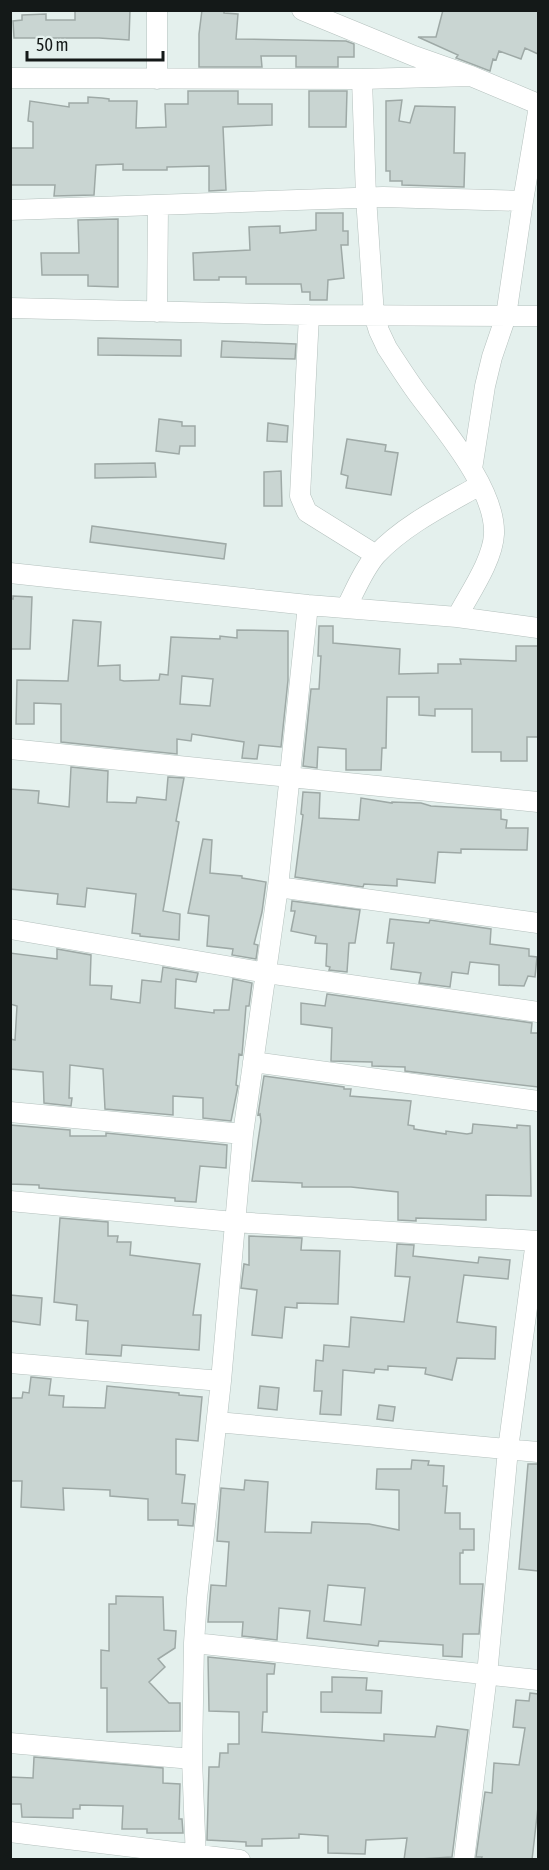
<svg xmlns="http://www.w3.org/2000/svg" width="549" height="1870" font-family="'Asap Condensed',sans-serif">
<rect width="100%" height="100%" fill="#e4f0ed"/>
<path fill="#c9d5d2" stroke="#9ea9a6" stroke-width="1.5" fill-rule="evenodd" d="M75 10H130L129 40 99 38H14L13 21 22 20V15L46 14V20H75Z
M202 10H224V13L238 14 236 39 346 41 354 44V57H338V67H296V56H261L262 67H199V34Z
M443 10H538V54L525 48 521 59 499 51 496 60 493 59 490 71 456 58 458 55 418 37H436Z
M188 91H238V104H272V125L223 127 226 190 209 191V166L167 167V170H123V164L96 165 94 195 54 196 55 185H10V148H33V122L28 121 30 101 69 107V103H88V97L102 98 109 99V101H137L136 128 166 127 165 104H188Z
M309 91H347L346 127H309Z
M402 100 399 121 410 123 415 106 455 107 454 153H465L464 187 402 185V181H390V171H386V101Z
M316 213H343V231H348V245H341L344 278 328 280 327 300H310V292H302L301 284H246V277H219V280H194L193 253 250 250 249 227 280 226V233L316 230Z
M118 219V287L88 286V275H42L41 253H79L78 220Z
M98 338 181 340V356L98 355Z
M222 341 296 344 295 359 221 357Z
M159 419 182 422V426H195V446H180L179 454 156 451Z
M268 423 288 426 287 442 267 441Z
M347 439 386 445 385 451 398 453 391 495 346 488 348 476 341 474Z
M155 463 156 477 95 478V464Z
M281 471 282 506H264V472Z
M92 526 226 544 224 559 90 542Z
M13 596 32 597 30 649H10V599H13Z
M73 620 101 622 98 666 120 665V680L124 681 159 680 160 674 168 675 171 637 220 639V636L237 638V630L288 631V680L281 747 259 745 257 759 242 758 244 742 192 734 191 741 177 739V754L61 742V704L34 703V724H16L17 680 68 681ZM182 676 213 679 210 706 180 704Z
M319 626H333V643L400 649 399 674 438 673V664H461L460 659 516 661V646H538V737H527V761H501V752H472V709H435V716L419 715V697H387L386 748H382L381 770H346V749L318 747 317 768 303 766 311 689H319L321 656H318Z
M71 767 108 771 107 802 136 803 137 797 166 800 168 777 184 778 176 821 179 822 163 911 180 914 179 940 140 936V934L132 933 136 894 87 888 85 907 57 904 58 894 10 889V789L39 791 38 803 69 807Z
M303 792 320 793 319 818 359 820 361 798 392 803V802L421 803 431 806 501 810V819L507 820 506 828H528L527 850 461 849V853L438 852 435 883 397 879V886L364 884 363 887 295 877 303 815 301 814Z
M203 839 212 840 210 873 242 876V878L266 882 262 912 254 944 258 945 256 959 232 955 233 949 207 946 209 916 188 913Z
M292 901 360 910 355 943H349L347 972 329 970 330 967 326 966 327 944 315 943 316 936 291 931 295 911H291Z
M390 919 429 923 430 920 491 929 490 944 529 949V956L537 957 535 977 528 976 524 986 499 985V965L470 962 468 974 452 972 450 987 419 983 421 973 391 969 394 943H387Z
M57 949 91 955 90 985 112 986 111 999 140 1003 142 980 161 982 163 967 198 973 196 982 176 979 175 1008 214 1013V1010H229L233 979 252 983 249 1006H246L242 1055 239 1054 236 1085 238 1086 231 1121 203 1118V1098L173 1096V1115L105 1109 103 1069 70 1065 69 1098H72L71 1106 44 1103 43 1072 10 1069V1039L15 1040 17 1006 10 1004V953L57 959Z
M327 994 532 1023 531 1033H538V1087L405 1071V1067L372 1066V1062L331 1061 332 1028 301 1024V1003L325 1006Z
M264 1076 344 1087V1089H351L350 1096 411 1101 408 1125 414 1126V1129L446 1134V1131L467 1134 472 1133 473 1124 517 1128V1125L530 1126 531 1196 486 1195V1220L416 1218V1221L398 1220V1192L351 1187H302V1183L252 1181 261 1121 260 1114 258 1115Z
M10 1125 70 1130V1136H106V1133L227 1145 226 1168 200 1166 196 1202 175 1201V1198L39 1188V1185L10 1184Z
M60 1218 108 1222V1236H118L117 1242H131L130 1255 200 1264 193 1315H201L199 1350 122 1345 121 1356 86 1354 88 1321 76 1320 77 1305 54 1302Z
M249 1236 302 1238 301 1250 340 1251 338 1304 297 1303V1308L285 1307 282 1338 252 1335 257 1290 241 1288 244 1264 249 1265Z
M397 1244 414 1245 413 1256 478 1263 479 1257 510 1260 508 1279 464 1275 457 1322 496 1327 495 1359 457 1358 452 1380 425 1374 426 1368 388 1366V1370L375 1369 374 1373 343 1370 341 1415 320 1414 322 1391H314L316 1360 323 1361 324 1345 349 1347 351 1317 404 1322 410 1277 395 1276Z
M10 1295 42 1298 40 1325 10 1321Z
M31 1377 51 1379 49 1395 64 1396 63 1407 105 1408 107 1386 179 1393V1395L202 1397 198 1441 176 1439V1474L185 1475 182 1503 195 1504 193 1526 178 1525V1520H148V1499L110 1496V1490L63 1488 64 1510 21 1507 22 1481H10V1398H22L23 1392 29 1393Z
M260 1386 279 1388 277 1410 258 1408Z
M379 1405 395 1407 393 1421 377 1419Z
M412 1460 429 1461 428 1465 444 1466 443 1486H447L445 1513H460V1529H474V1550H463V1553H460V1584H483L479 1634H463L462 1657 443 1656V1645L379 1641 378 1646 307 1638 310 1611 279 1608 277 1640 242 1636 243 1622H208L211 1585 226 1586 229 1542 217 1541 221 1488 244 1490 245 1480 268 1482 265 1532 311 1533 312 1522 369 1524 399 1530V1490L376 1489 377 1469H411ZM328 1585 365 1588 361 1625 324 1621Z
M528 1464H538V1571L519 1569Z
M116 1596 163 1597 164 1630 176 1631 175 1648 158 1659 165 1667 149 1682 169 1703H180V1731L107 1732V1688H101V1650L109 1651V1604H116Z
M208 1657 275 1664 274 1674H267V1712H263L262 1732 384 1741V1734L435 1737 437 1726 468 1730 452 1857 404 1860 407 1838 366 1840 365 1854 328 1853V1836L299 1834V1838L262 1839V1846H246V1842L207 1840 209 1767H219L220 1753H228V1744H239V1712L209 1711Z
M332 1677 367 1678 366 1690 382 1691 381 1713 321 1712V1692H332Z
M530 1693 538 1694V1807L532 1860H481L482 1857H476L485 1792 492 1793 494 1763 519 1765 525 1728 513 1727 516 1700 529 1701Z
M34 1757 163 1768V1783L180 1784 179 1819H182L183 1833H147V1829H122L123 1806 80 1805V1809H73V1818L22 1817 21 1804H10V1777L33 1778Z"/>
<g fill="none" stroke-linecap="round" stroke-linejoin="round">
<defs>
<path id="minor" d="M157 10V79
M302 10 414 56 471 76 538 104
M10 78 362 79 471 76
M362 79 366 197 374 315 379 331 387 348C397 363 407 379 418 394 443 428 496 489 494 534 493 560 469 594 457 617
M10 210 383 197 523 201
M10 308 309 315 538 316
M157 312 158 206
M309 315 300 496 307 512 376 555
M472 469 485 386 492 357 506 316 523 201 538 112
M10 573 308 605 457 617 538 628
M346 608C355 591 363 570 376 555 404 525 445 505 480 485
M10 749 538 802
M278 887 538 923
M10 929 267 973 538 1012
M253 1062 538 1101
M10 1112 243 1134
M10 1201 234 1222 538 1241
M10 1363 221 1381
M217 1422 538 1452
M194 1643 538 1680
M10 1743 192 1759
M10 1832 240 1860
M196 1860 192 1759 194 1643 197 1598 221 1381 243 1134 278 887 308 605
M464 1860 487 1675 508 1449 536 1241"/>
</defs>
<use href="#minor" stroke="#b4c0bd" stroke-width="21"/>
<use href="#minor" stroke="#fff" stroke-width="20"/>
</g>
<rect width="549" height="1870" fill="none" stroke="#141918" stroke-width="24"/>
<path d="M27 51v9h136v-9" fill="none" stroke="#141918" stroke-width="3"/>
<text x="36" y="51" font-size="18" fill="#141918" stroke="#e4f0ed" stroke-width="4.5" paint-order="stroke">50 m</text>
</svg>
